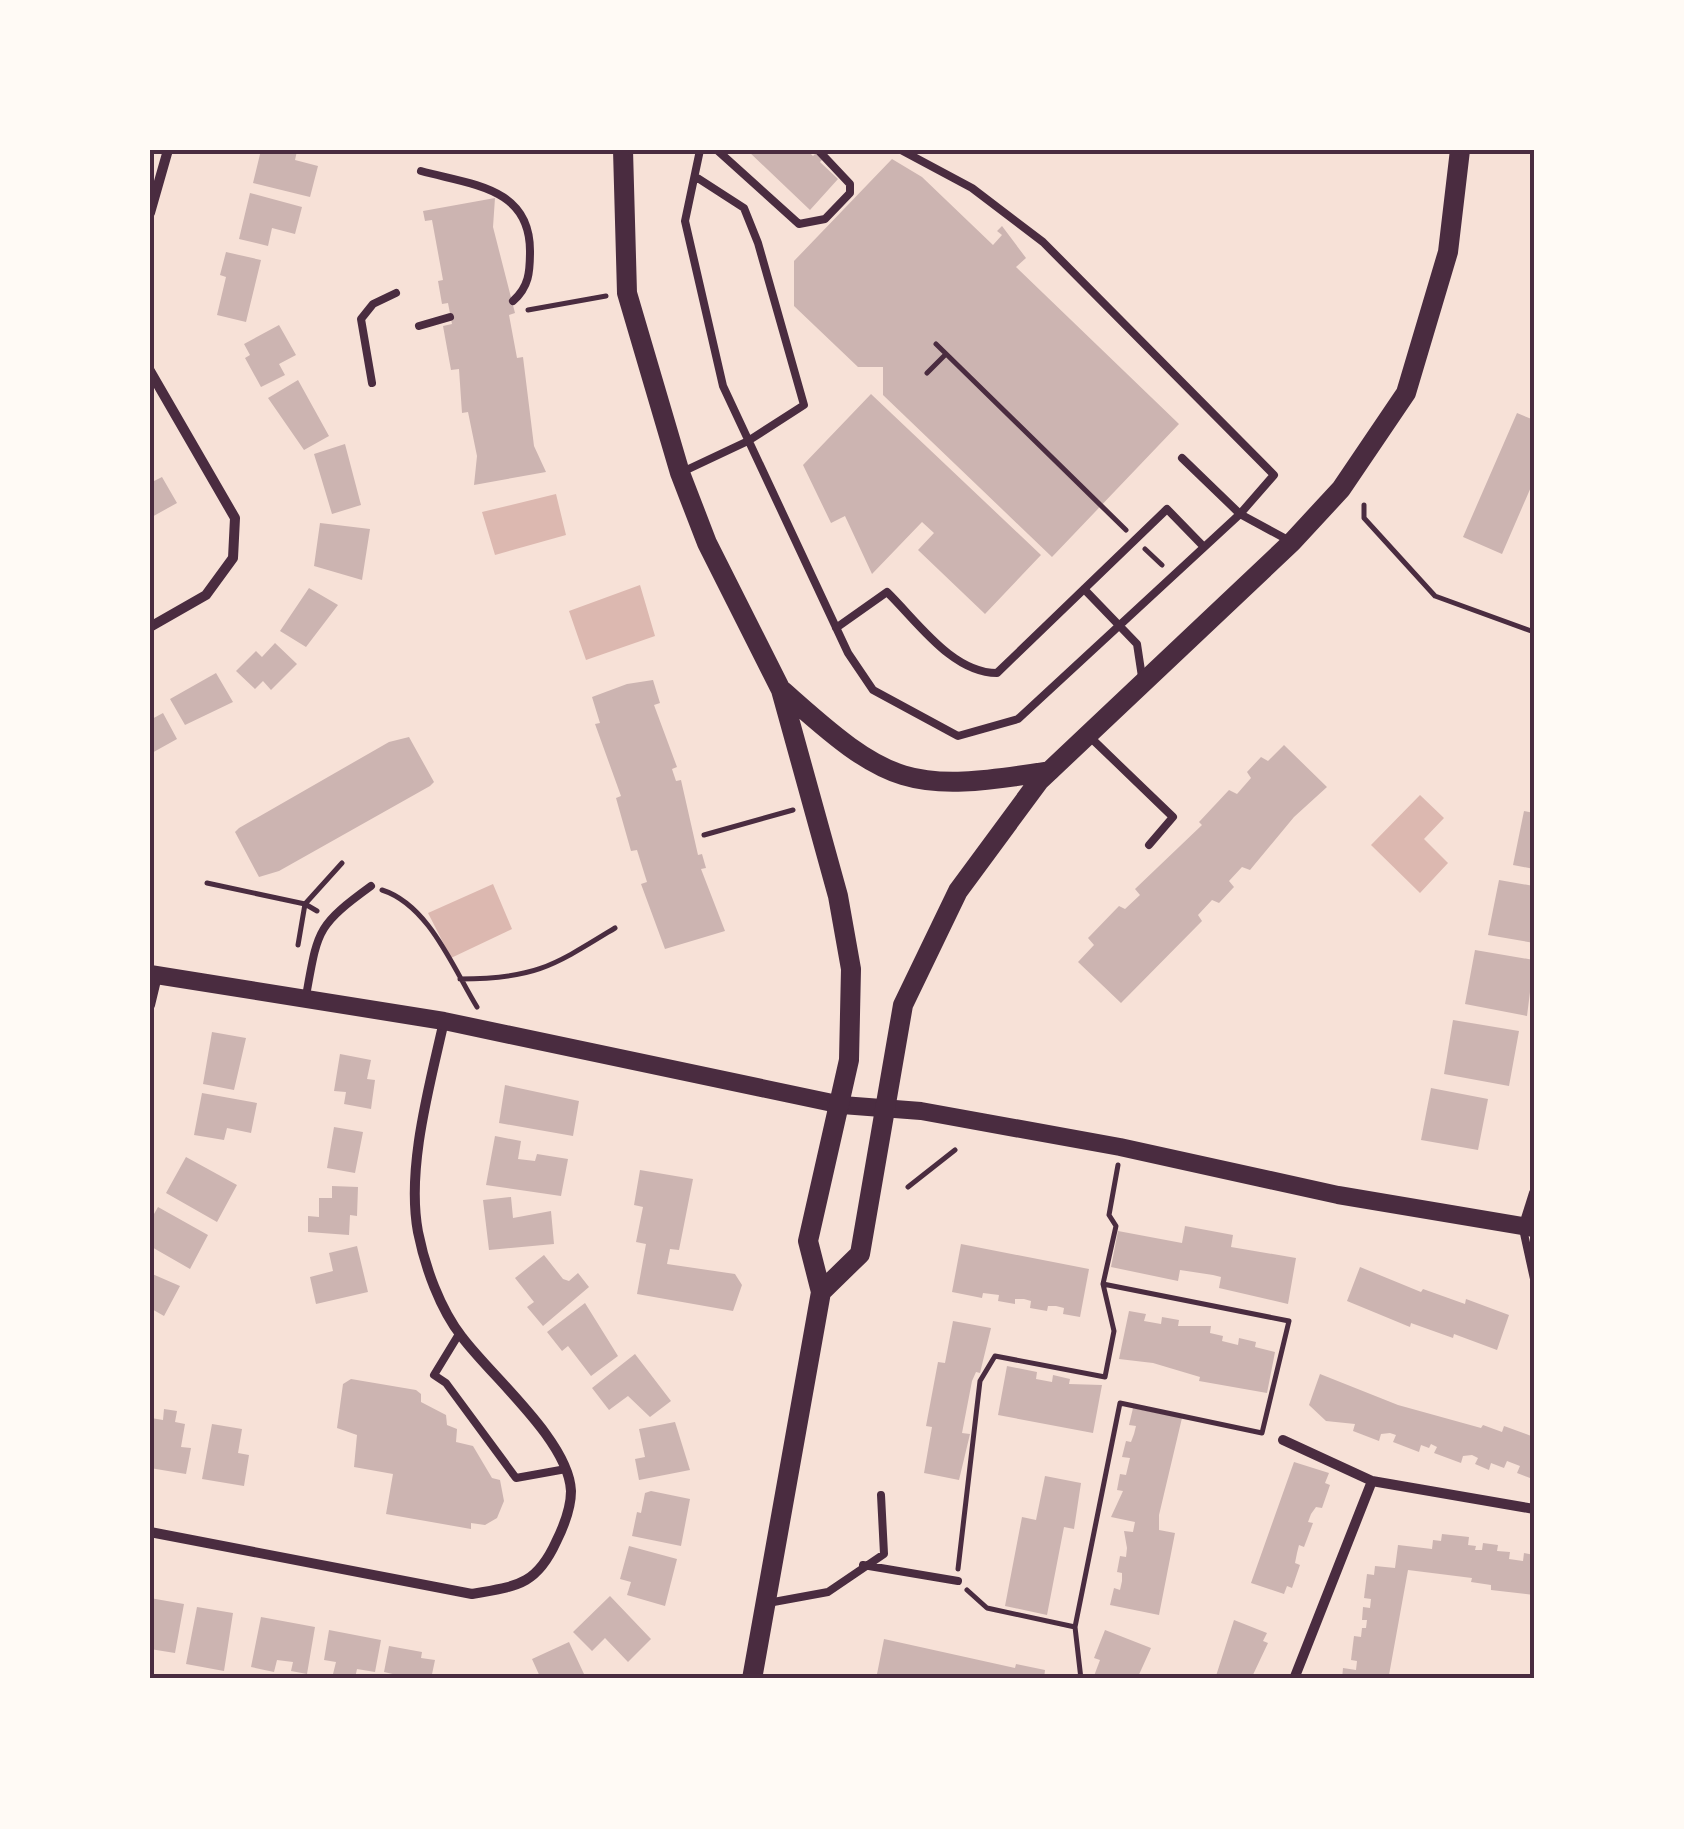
<svg xmlns="http://www.w3.org/2000/svg" width="1684" height="1829" font-family="'Work Sans',sans-serif">
<rect width="100%" height="100%" fill="#f7e1d7"/>
<path fill="#dcb8b0" d="M556 494 566 535 495 555 482 512Z
M640 585 655 636 586 660 569 611Z
M1420 795 1444 818 1424 839 1448 863 1420 893 1371 845Z
M493 884 512 929 451 958 428 913Z"/>
<path fill="#ccb4b1" d="M261 150 297 151 295 160 318 166 310 197 253 183Z
M747 150H807L813 156 817 152 824 158 820 162 838 179 810 210Z
M892 159 922 177 993 245 1002 235 997 231 1002 226 1026 258 1016 267 1179 424 1052 557 883 395V367H858L794 306V261Z
M250 193 302 207 295 234 272 228 268 246 239 239Z
M495 198 493 227 515 313 509 315 517 358 523 357 534 446 546 472 474 485 477 456 468 412 462 413 459 369 451 370 443 326 452 324 448 303 442 304 438 281 443 280 432 220 425 221 423 211Z
M226 252 261 260 246 322 217 315 226 277 220 275Z
M279 325 296 355 279 364 285 375 261 387 245 358 250 355 244 344Z
M298 380 329 436 304 450 268 398Z
M871 394 1041 555 985 614 918 550 934 533 922 522 872 574 845 516 831 523 803 465Z
M1517 413 1534 420V480L1502 554 1463 537Z
M345 444 361 505 332 514 314 454Z
M162 477 177 503 150 518V483Z
M320 523 370 529 362 580 314 566Z
M309 588 338 605 306 647 280 631Z
M275 643 297 664 271 690 263 681 255 689 236 671 256 651 262 657Z
M216 673 233 702 185 725 170 699Z
M653 680 660 703 654 705 677 767 672 769 676 781 681 780 698 855 702 854 706 868 701 869 725 931 665 949 641 884 647 882 637 850 631 851 616 798 621 796 595 724 600 723 592 697 627 684Z
M163 713 177 739 150 754V720Z
M409 737 434 782 430 786 279 871 259 877 235 832 239 828 389 742Z
M1284 745 1327 787 1294 817 1250 870 1242 867 1229 881 1234 887 1219 903 1212 900 1198 915 1202 921 1121 1003 1078 962 1094 945 1088 938 1119 906 1125 909 1140 895 1135 889 1202 825 1199 822 1229 790 1237 794 1251 778 1247 772 1261 757 1268 761Z
M1524 811 1534 813V869L1513 865Z
M1499 880 1534 886V943L1488 935Z
M1475 950 1534 960 1527 1016 1465 1004Z
M1453 1020 1519 1031 1509 1086 1444 1074Z
M212 1032 246 1038 234 1090 203 1084Z
M340 1054 371 1060 367 1079 375 1080 371 1109 344 1104 346 1092 334 1091Z
M505 1085 579 1101 573 1136 499 1123Z
M1431 1088 1488 1099 1478 1150 1421 1140Z
M202 1093 257 1103 251 1133 227 1128 224 1140 194 1135Z
M334 1127 363 1132 355 1173 327 1168Z
M495 1136 521 1141 518 1159 535 1161 537 1154 568 1159 561 1196 486 1185Z
M186 1157 237 1185 217 1222 166 1193Z
M640 1170 693 1179 679 1250 670 1249 667 1264 735 1274 742 1285 733 1311 637 1294 646 1244 636 1242 643 1207 634 1205Z
M332 1186 358 1187 357 1216 350 1215 349 1235 308 1232V1216L319 1217V1198H332Z
M511 1197 513 1218 551 1211 554 1244 489 1250 483 1200Z
M158 1207 208 1235 190 1269 150 1246V1221Z
M1185 1226 1233 1235 1231 1247 1296 1258 1288 1304 1219 1288 1221 1277 1213 1275 1180 1270 1178 1281 1111 1267 1118 1231 1182 1243Z
M961 1244 1089 1269 1080 1317 1063 1314 1064 1308 1056 1306H1048L1047 1311 1030 1308 1031 1301 1024 1299H1015V1304L998 1301 999 1295 983 1293 982 1298 952 1292Z
M357 1246 368 1292 316 1304 310 1277 333 1271 329 1253Z
M544 1255 563 1279 569 1281 578 1273 589 1287 543 1326 527 1307 534 1302 515 1278Z
M1360 1267 1421 1292 1423 1289 1465 1304 1466 1299 1509 1315 1497 1350 1454 1334 1453 1338 1411 1323 1410 1327 1347 1301Z
M150 1273 180 1286 164 1316 150 1308Z
M585 1303 618 1356 591 1376 568 1346 562 1351 547 1332Z
M1129 1311 1146 1314 1144 1321 1161 1324 1162 1317 1179 1320 1178 1326H1211L1210 1333 1223 1336 1222 1341 1238 1345 1239 1338 1256 1342 1255 1347 1275 1352 1267 1393 1199 1381 1200 1377 1153 1363 1119 1359Z
M953 1321 991 1328 980 1373 976 1372 972 1381 962 1433 970 1434 959 1480 924 1473 932 1427 926 1426 938 1362 945 1363Z
M635 1354 671 1401 650 1417 628 1396 609 1410 592 1388Z
M1007 1366 1037 1372 1036 1379 1052 1382 1053 1375 1070 1379 1069 1384 1102 1385 1093 1433 998 1415Z
M1320 1374 1398 1405 1481 1428 1483 1425 1502 1432 1504 1426 1534 1437 1530 1478 1517 1473 1520 1466 1507 1461 1504 1468 1491 1463 1489 1470 1475 1464 1478 1458 1472 1455 1463 1456 1461 1463 1434 1453 1437 1447 1431 1444 1429 1448 1421 1445 1419 1452 1393 1442 1396 1435 1390 1433 1381 1434 1379 1441 1353 1431 1355 1424 1326 1421 1309 1405Z
M351 1379 416 1390 421 1394V1402L446 1415 447 1425 457 1429 456 1442 473 1446 492 1478 500 1480 504 1501 497 1518 485 1525 471 1523V1529L386 1514 393 1474 354 1467 357 1435 337 1428 343 1384Z
M1133 1408 1182 1418 1159 1515V1530L1175 1533 1159 1615 1110 1605 1114 1588 1120 1590 1122 1581V1573L1117 1572 1120 1556 1126 1557 1127 1548 1124 1531 1133 1532 1135 1522 1111 1517 1123 1491 1117 1490 1120 1474 1126 1475 1130 1458 1122 1457 1126 1441 1131 1442 1134 1434 1136 1426 1129 1425Z
M164 1409 177 1411 175 1422 185 1424 181 1447 191 1448 186 1474 150 1468 151 1418 163 1420Z
M675 1422 690 1470 639 1480 635 1459 645 1457 639 1429Z
M212 1424 242 1429 238 1453 249 1455 244 1486 202 1479Z
M1294 1462 1329 1473 1325 1483 1330 1485 1322 1508 1316 1507 1311 1514 1308 1522 1313 1523 1304 1547 1299 1545 1297 1553 1295 1563 1300 1565 1292 1588 1287 1586 1284 1594 1251 1583Z
M1045 1476 1081 1483 1074 1529 1064 1527 1047 1615 1005 1606 1022 1517 1036 1520Z
M651 1491 690 1499 681 1546 632 1536 637 1512 641 1513 645 1493Z
M1442 1534 1469 1537 1468 1545 1476 1546 1475 1550H1482L1483 1543 1498 1545 1497 1551 1510 1552 1509 1559 1523 1561 1524 1553 1534 1555V1595L1491 1590V1585L1471 1582 1472 1578 1408 1570 1389 1675 1342 1679 1343 1668 1356 1670 1357 1661 1351 1660 1354 1636 1361 1637 1362 1628H1366L1367 1620H1362L1363 1607 1370 1608 1371 1599 1364 1598 1367 1574 1374 1575 1375 1566 1395 1568 1398 1545 1432 1549 1433 1540 1441 1541Z
M629 1546 677 1559 665 1606 627 1595 631 1582 620 1579Z
M610 1596 651 1639 628 1662 605 1638 592 1651 573 1632Z
M150 1598 184 1604 175 1653 150 1649Z
M197 1607 233 1613 224 1671 186 1664Z
M261 1617 315 1627 307 1674 291 1671 293 1662 277 1660 274 1672 251 1667Z
M1234 1620 1267 1633 1263 1641 1268 1643 1251 1679H1215Z
M329 1630 381 1640 375 1672 357 1669 355 1678 333 1674 336 1662 324 1660Z
M1105 1630 1151 1648 1137 1679H1087L1089 1674 1094 1676 1100 1660 1094 1658Z
M884 1639 1015 1668 1016 1664 1045 1670 1044 1679H876Z
M569 1642 584 1674 576 1679H541L532 1659Z
M389 1646 422 1652 421 1658 435 1660 431 1679H396L397 1675 384 1672Z"/>
<g fill="none" stroke-linecap="round" stroke-linejoin="round">
<path stroke="#4a2c40" stroke-width="5" d="M528 310 606 296
M936 344 1126 530
M927 373 946 354
M1364 505V518L1435 596 1534 632
M1145 549 1162 565
M704 835 793 810
M207 883 305 904 317 911
M382 890C429 905 453 968 477 1007
M298 945 305 904 342 863
M460 979C535 979 553 966 615 928
M908 1187 955 1150
M958 1569 980 1381 995 1356 1105 1377 1114 1331 1103 1284 1116 1226 1109 1215 1118 1165
M967 1590 987 1608 1075 1627
M1081 1679 1075 1627 1120 1403 1262 1433 1289 1321 1103 1284"/>
<path stroke="#4a2c40" stroke-width="8" d="M700 150 685 221 723 386 848 653 873 690 958 736 1018 719 1240 514 1274 475 1043 242 972 188 901 150
M717 150 799 224 825 219 850 193V184L818 150
M421 171C472 185 530 187 530 251 530 272 529 287 513 301
M419 326 450 317
M372 383 361 319 373 304 396 293
M1182 458 1240 514 1288 540
M680 473 748 441 804 405 758 243 744 208 696 177
M1084 589 1137 644 1142 677
M836 628 887 592C917 621 952 673 997 673L1167 509 1204 547
M1091 738 1173 817 1149 845
M306 996C318 930 316 926 371 886
M1523 1229 1534 1279
M459 1334 434 1375 446 1383 516 1478 566 1469
M863 1565 958 1581
M768 1603 828 1592 884 1554 881 1495"/>
<path stroke="#4a2c40" stroke-width="10" d="M150 213 168 150
M150 371 235 518 233 558 206 595 150 627
M150 1005 157 976
M1523 1228 1534 1193
M1283 1440 1372 1481
M150 1532 472 1594C516 1586 536 1586 556 1542 564 1526 571 1509 571 1491 569 1441 491 1376 462 1337 440 1309 425 1267 418 1232 406 1168 430 1084 444 1021
M1294 1679 1372 1481 1534 1509"/>
<path stroke="#4a2c40" stroke-width="18" d="M150 974 444 1021 842 1105 921 1111 1120 1147 1338 1195 1534 1228"/>
<path stroke="#4a2c40" stroke-width="20" d="M623 150 627 293 680 473 707 543 781 690 838 896 851 969 849 1060 808 1241 821 1292 752 1679
M783 691C889 786 909 794 1050 771
M821 1292 860 1254 903 1005 958 891 1039 781 1292 542 1341 489 1406 393 1448 252 1460 150"/>
</g>
<rect width="1684" height="1829" fill="none" stroke="#fffaf5" stroke-width="305"/>
<rect x="152" y="152" width="1380" height="1524" fill="none" stroke="#4a2c40" stroke-width="4"/>
</svg>
